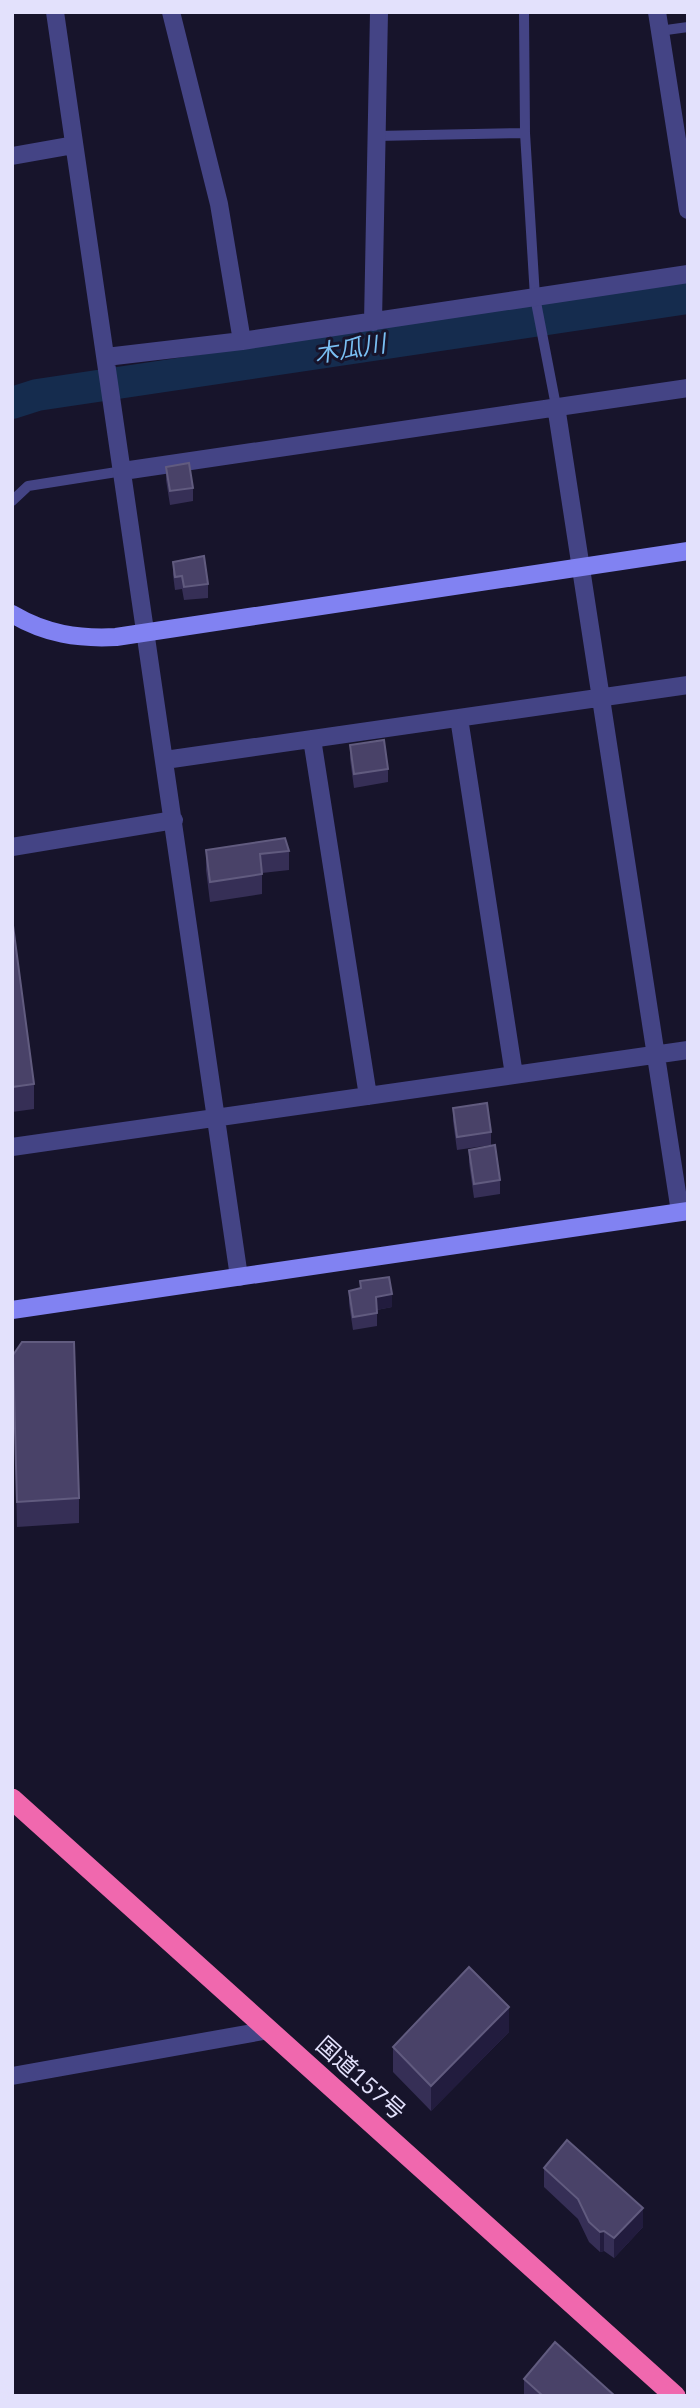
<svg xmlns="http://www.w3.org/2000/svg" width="700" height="2408" font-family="'IBM Plex Sans','Noto Sans JP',sans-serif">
<rect width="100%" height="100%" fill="#17142b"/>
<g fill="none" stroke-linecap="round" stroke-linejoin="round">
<path stroke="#152c4e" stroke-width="32" d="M12 403 37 395 688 298"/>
<path stroke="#444485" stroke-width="10" d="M524 12 525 133 535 297 556 406
M659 31 688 27
M376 136 525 133
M12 501 28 486 123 471"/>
<path stroke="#444485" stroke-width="18" d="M55 12 239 1277
M171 12 219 204 242 341
M657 12 688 210
M12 156 74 145
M373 322 379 12
M106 357 242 341 688 274
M556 406 680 1212
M123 471 688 388
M459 718 514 1075
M312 739 368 1096
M165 760 688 685
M12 847 174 820
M12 1147 688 1050
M12 2076 269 2030"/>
<path stroke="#8182f2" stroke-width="18" d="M12 614C46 634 78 639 116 637L688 551
M12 1310 688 1211"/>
<path stroke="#f068ae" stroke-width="21" d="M12 1799 675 2396"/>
</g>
<path fill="#362f56" d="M166 467 193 488V501L170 505 166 480Z
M173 562 208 584V598L184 600 182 589 175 590 173 575Z
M350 745 388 769V782L354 788 350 759Z
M206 850 289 851V870L262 873V894L210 902 206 870Z
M12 918 34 1084V1109L12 1112Z
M453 1108 491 1132V1145L457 1150 453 1121Z
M469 1150 500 1180V1194L474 1198 469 1163Z
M360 1281 392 1307 377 1310V1326L353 1330 349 1304V1291L360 1289Z
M13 1355 79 1498V1523L17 1527Z
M509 2032 431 2111 393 2072V2047Z
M544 2168 643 2227 614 2258 604 2251 600 2252 589 2242 578 2219 544 2187Z
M524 2379 615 2396H524Z"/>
<path fill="#221c3e" d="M392 1294V1307L376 1310V1297Z
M509 2007V2032L431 2111V2086Z
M643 2208V2227L614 2258V2238Z
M604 2231V2251L600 2252V2232Z"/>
<path fill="#494268" stroke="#615b7f" stroke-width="2" d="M189 463 193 488 170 491 166 467Z
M204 556 208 584 184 587 182 576 175 577 173 562Z
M384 740 388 769 354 774 350 745Z
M285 838 289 851 260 854 262 874 210 882 206 850Z
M12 918 34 1084 12 1087Z
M487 1103 491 1132 457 1137 453 1108Z
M495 1145 500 1180 474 1184 469 1150Z
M389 1277 392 1294 376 1297 377 1313 353 1317 349 1291 361 1288 360 1281Z
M22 1342H74L79 1498 17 1502 13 1355Z
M469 1967 509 2007 431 2086 393 2047Z
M567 2140 643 2208 614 2238 604 2231 600 2232 589 2222 578 2199 544 2168Z
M555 2342 615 2396H543L524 2379Z"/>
<g text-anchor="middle" stroke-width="6" stroke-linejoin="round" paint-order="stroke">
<g font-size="23" fill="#e3e1fc" stroke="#17142b">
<text transform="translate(361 2078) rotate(42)" y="8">国道157号</text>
</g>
<g font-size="24" font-style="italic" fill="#79bef2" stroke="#17142b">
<text transform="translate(350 349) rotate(-9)" y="8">木瓜川</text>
</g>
</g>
<rect width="700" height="2408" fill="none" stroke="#e3e1fc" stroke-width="28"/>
</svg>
